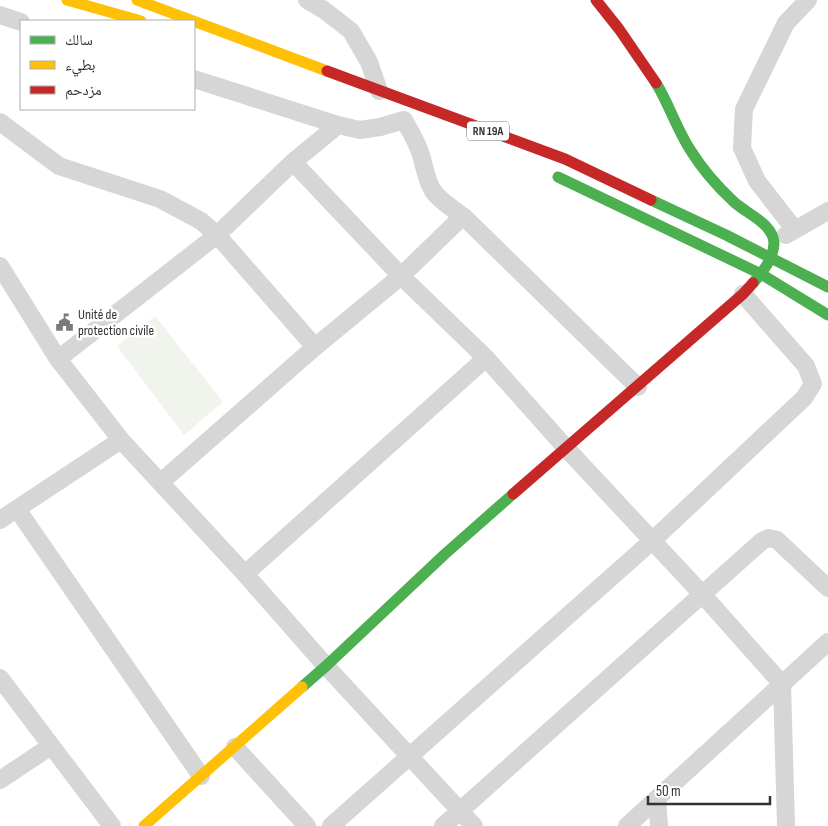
<svg xmlns="http://www.w3.org/2000/svg" width="828" height="826" font-family="'Sofia Sans Condensed','Noto Naskh Arabic',sans-serif">
<rect width="100%" height="100%" fill="#fff"/>
<path fill="#f0f4ed" d="M155 316 223 402 184 435 117 346Z"/>
<g fill="none" stroke-linecap="round" stroke-linejoin="round">
<path stroke="#d6d6d6" stroke-width="18" d="M307 0 324 10 351 31 369 62 379 91
M0 15 21 22
M194 79 338 125 360 130 380 127 404 120C410 131 417 142 421 155 425 168 426 180 433 191 440 201 453 209 463 216L638 387
M0 122 59 166 160 199 201 221 217 235 293 162 338 125
M293 162 401 276 463 216
M795 230 757 181 742 148 744 109 786 23 808 0
M786 235 828 211
M0 266 58 359 121 440 245 574 326 666 474 826
M58 359 217 235 315 347
M161 482 315 347 401 276 486 358 566 448 702 594 782 684 786 826
M17 509 201 776
M0 520 121 440
M245 574 486 358
M0 678 112 826
M235 747 307 826
M0 780 51 746
M657 798 659 826
M331 826 652 541 804 398 813 384 806 366 743 294
M443 826 762 541 769 538 777 540 828 588
M627 826 828 642"/>
<path stroke="#4caf50" stroke-width="11" d="M656 83C669 104 677 130 691 151 701 167 718 187 733 201 745 213 773 223 774 243 774 258 763 272 753 283
M558 177 761 274 828 315
M651 200 726 235 828 287
M302 687 326 666 445 554 513 494"/>
<path stroke="#ffc107" stroke-width="11" d="M67 0 141 21
M137 0 327 71
M144 826 302 687"/>
<path stroke="#c62828" stroke-width="11" d="M596 0 619 29 656 83
M327 71 565 159 651 200
M513 494 743 294 753 283"/>
</g>
<defs>
<symbol id="civic-bare" viewBox="-9 -9 18 18"><path d="M-.6-6.5H3V-4.5H.6V-3L4-1V1h2V6H-6V1h2V-1L-.6-3ZM-1.2 2.5V6h2.4V2.5Z" fill="#7a7a7a" stroke="#fff" stroke-width="2.5" paint-order="stroke"/></symbol>
</defs>
<g fill-rule="evenodd">
<use href="#civic-bare" x="52" y="310" width="25" height="25"/>
</g>
<g text-anchor="middle" stroke-width="5" stroke-linejoin="round" paint-order="stroke">
<rect fill="#fff" stroke="#707070" stroke-width="1" x="467" y="121.5" width="42" height="19" rx="4"/>
<g font-size="12" font-weight="bold" fill="#323232">
<text x="488" y="135">RN 19A</text>
</g>
<g font-size="14" fill="#323232" stroke="#fff" text-anchor="start">
<text x="78" y="319">Unité de<tspan x="78" dy="16">protection civile</tspan></text>
</g>
</g>
<rect x="20" y="20" width="175" height="90" fill="#ffffff" stroke="#adadad"/>
<rect x="30" y="36" width="25" height="8" fill="#4caf50" stroke="#adadad"/>
<text x="65" y="45" font-size="15" fill="#323232">سالك</text>
<rect x="30" y="61" width="25" height="8" fill="#ffc107" stroke="#adadad"/>
<text x="65" y="70" font-size="15" fill="#323232">بطيء</text>
<rect x="30" y="86" width="25" height="8" fill="#c62828" stroke="#adadad"/>
<text x="65" y="95" font-size="15" fill="#323232">مزدحم</text>
<path d="M648 796v8h122v-8" fill="none" stroke="#323232" stroke-width="2.5"/>
<text x="656" y="796" font-size="15" fill="#323232" stroke="#ffffff" stroke-width="4" paint-order="stroke">50 m</text>
</svg>
